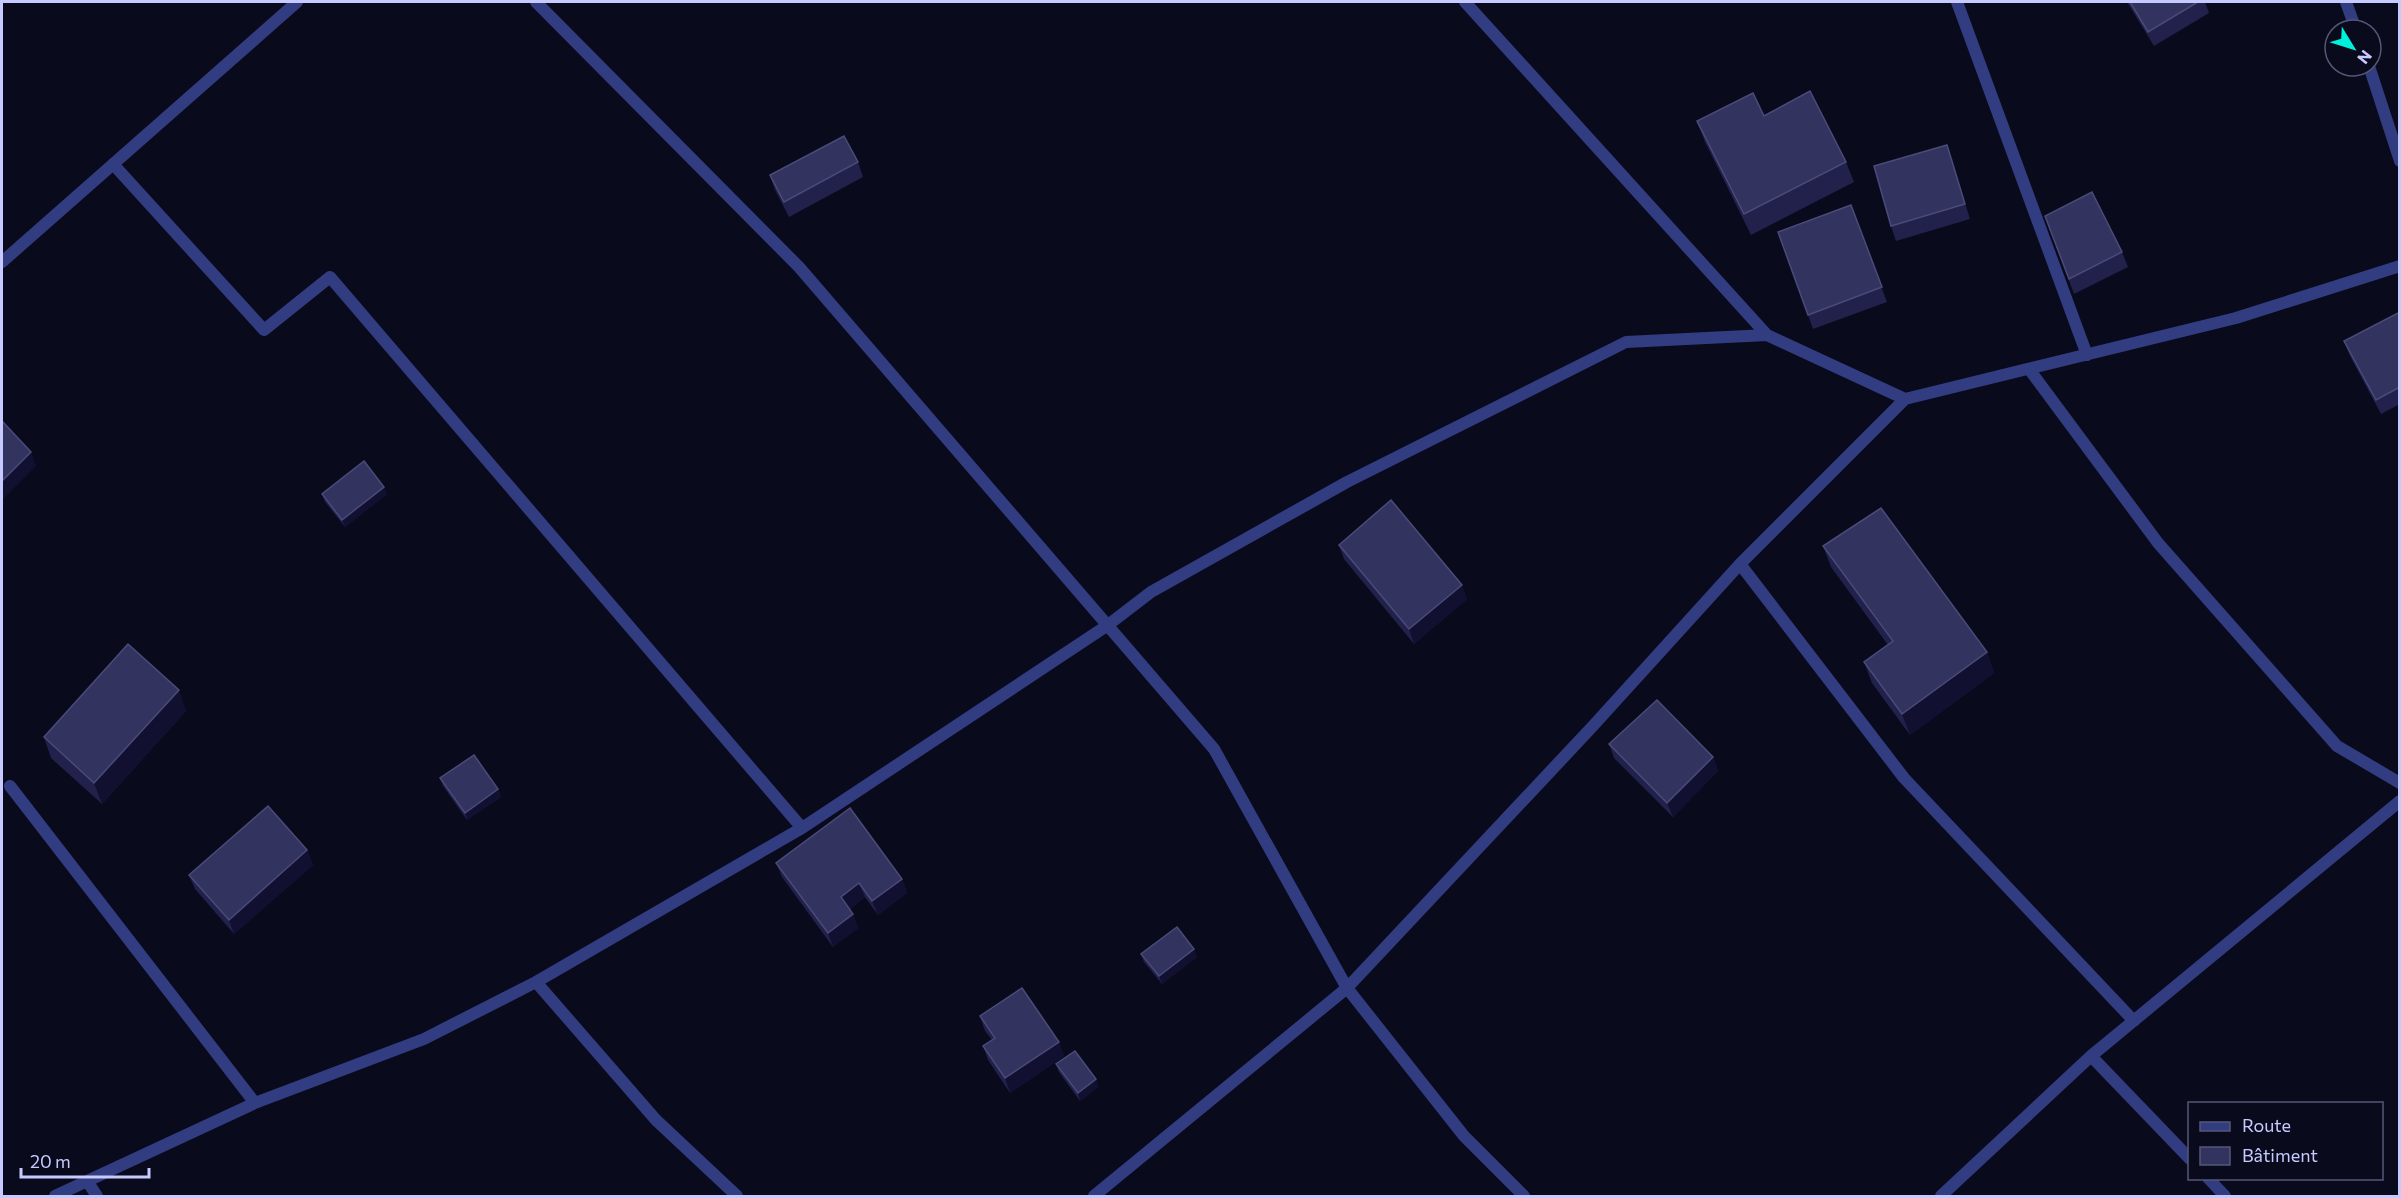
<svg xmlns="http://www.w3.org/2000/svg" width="2401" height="1198" font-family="Commissioner,sans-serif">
<rect width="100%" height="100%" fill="#0a0a1d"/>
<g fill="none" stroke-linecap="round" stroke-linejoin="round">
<path stroke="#313d80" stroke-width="12" d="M536 2 799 267 1214 749 1347 988 1464 1136 1524 1196
M1465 2 1767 335
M1957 2 2087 355
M2346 2 2356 30
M2369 66 2400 161
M113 164 264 330 330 277 802 828
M2 262 297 2
M2029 369 2158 543 2337 746 2400 783
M1740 564 1904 778 2134 1021
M10 786 255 1103
M536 982 656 1120 737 1196
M2091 1056 2190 1159
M2208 1178 2225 1196
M87 1181 97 1196
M55 1196 255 1103 424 1039 536 982 802 828 1108 625 1151 592 1347 482 1626 342 1767 335 1905 399 2236 318 2400 266
M1094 1196 1347 988 1592 727 1740 564 1905 399
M1941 1196 2091 1056 2400 801"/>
</g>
<path fill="#21214c" d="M2127 2H2205L2209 13 2154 46Z
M1764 116 1846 162 1854 182 1751 235 1705 142 1697 121Z
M1952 159 1970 219 1896 241 1891 226Z
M858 162 863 177 789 217 775 190 770 175Z
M1851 205 1887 302 1813 329 1778 232Z
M2045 216 2122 252 2128 267 2074 294Z
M2400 312V404L2381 414 2350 356 2344 341Z
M322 494H387L345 527 325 502Z
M1339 545 1467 599 1414 644 1344 559Z
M1823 546 1987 652 1994 673 1910 735 1872 683 1864 662 1888 645 1831 567Z
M186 711 102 804 51 758 44 737Z
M1609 744 1713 757 1718 771 1673 817 1614 758Z
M440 778 498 789 501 797 467 820 443 786Z
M307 850 313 865 234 934 195 889 189 875Z
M776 863 902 879 907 893 878 915 865 897 850 909 853 914 858 928 833 947 782 877Z
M1141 954 1197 957 1162 984 1144 962Z
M980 1016 1059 1042 1064 1056 1010 1093 988 1060 983 1046 992 1040 985 1031Z
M1056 1064 1096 1079 1098 1087 1080 1101 1059 1072Z"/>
<path fill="#111031" d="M1947 145 1952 159 1970 219 1965 204Z
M31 452 36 466 2 500V481Z
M384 487 387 494 345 527 342 520Z
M1462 585 1467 599 1414 644 1409 629Z
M1987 652 1994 673 1910 735 1902 714Z
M179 690 186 711 102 804 94 783Z
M1713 757 1718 771 1673 817 1667 803Z
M498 789 501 797 467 820 465 813Z
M307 850 313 865 234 934 229 920Z
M902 879 907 893 878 915 872 901Z
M859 883 865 897 846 912 841 897Z
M853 914 858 928 833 947 828 933Z
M1194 949 1197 957 1162 984 1159 976Z
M1059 1042 1064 1056 1010 1093 1005 1078Z
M1096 1079 1098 1087 1080 1101 1078 1093Z"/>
<path fill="#333360" stroke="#4a4b79" stroke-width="1.5" d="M2130 2H2198L2148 32Z
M1810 91 1846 162 1744 214 1697 121 1753 93 1764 116Z
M844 136 858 162 784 202 770 175Z
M1947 145 1965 204 1891 226 1874 166Z
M2092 192 2122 252 2069 279 2045 216Z
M1851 205 1882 287 1808 315 1778 232Z
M2400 312V387L2376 400 2344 341Z
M2 421 31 452 2 481Z
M364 461 384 487 342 520 322 494Z
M1391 500 1462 585 1409 629 1339 545Z
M1881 508 1987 652 1902 714 1864 662 1893 641 1823 546Z
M128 644 179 690 94 783 44 737Z
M1657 700 1713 757 1667 803 1609 744Z
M474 755 498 789 465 813 440 778Z
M268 806 307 850 229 920 189 875Z
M850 808 902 879 872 901 859 883 841 897 853 914 828 933 776 863Z
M1177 927 1194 949 1159 976 1141 954Z
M1022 988 1059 1042 1005 1078 983 1046 995 1038 980 1016Z
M1075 1051 1096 1079 1078 1093 1056 1064Z"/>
<rect width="2401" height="1198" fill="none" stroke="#c6caff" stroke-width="6"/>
<rect x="2188" y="1102" width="195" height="78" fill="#0a0a1d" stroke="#555777" stroke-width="1.5"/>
<rect x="2200" y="1122" width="30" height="9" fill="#313d80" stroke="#555777" stroke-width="1.5"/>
<text x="2242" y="1132" font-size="18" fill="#c6caff">Route</text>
<rect x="2200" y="1147" width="30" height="18" fill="#333360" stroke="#555777" stroke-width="1.5"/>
<text x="2242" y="1162" font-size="18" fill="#c6caff">Bâtiment</text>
<g transform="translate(2353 48) rotate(128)"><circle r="28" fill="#0a0a1d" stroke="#555777" stroke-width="1.5"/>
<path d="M0-4.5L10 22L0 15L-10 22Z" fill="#00f1db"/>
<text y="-9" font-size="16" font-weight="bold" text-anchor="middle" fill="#c6caff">N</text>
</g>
<path d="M21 1168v9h128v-9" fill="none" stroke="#c6caff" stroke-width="3"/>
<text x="30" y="1168" font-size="18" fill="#c6caff" stroke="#0a0a1d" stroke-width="4.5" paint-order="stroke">20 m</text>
</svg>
